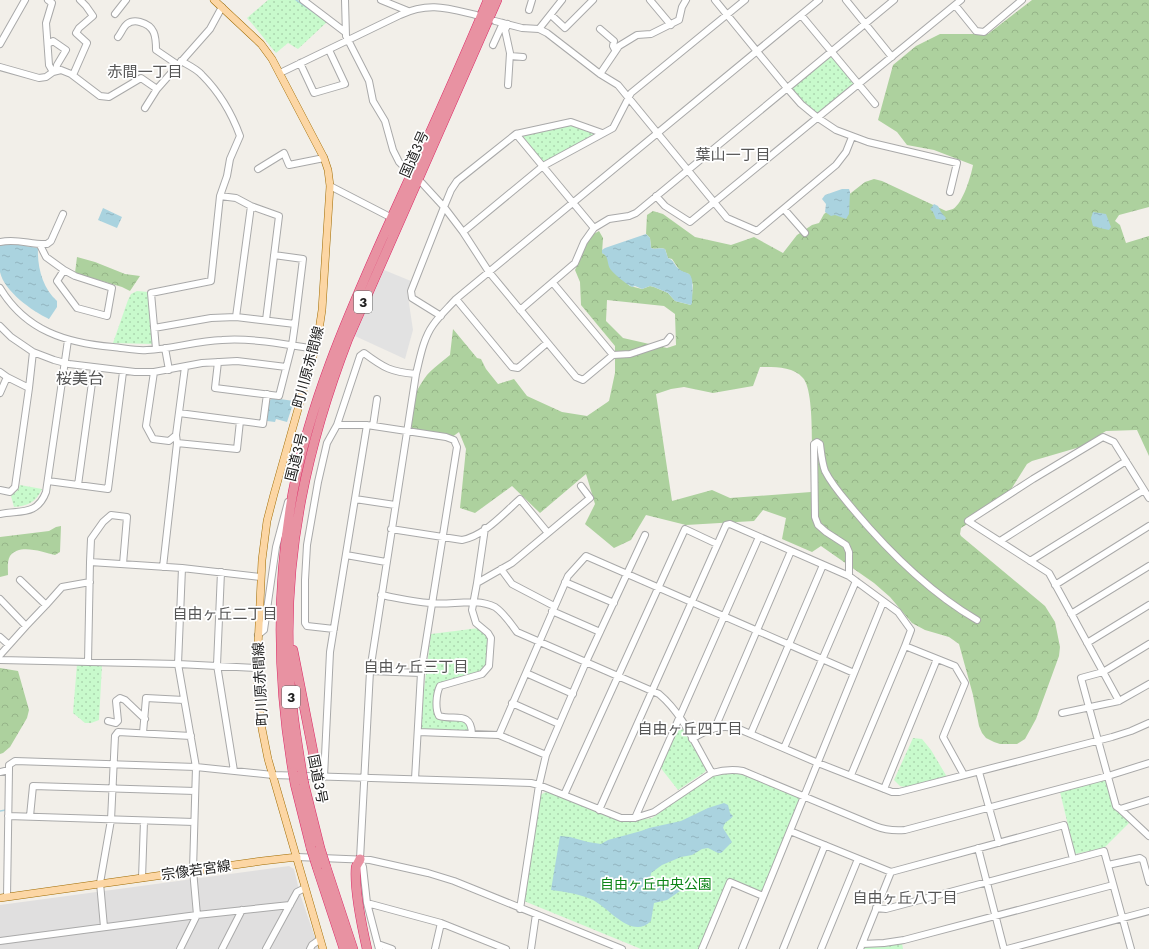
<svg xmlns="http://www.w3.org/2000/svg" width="1149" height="949" font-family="Jost,'Noto Sans JP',sans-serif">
<defs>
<pattern id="forest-crowns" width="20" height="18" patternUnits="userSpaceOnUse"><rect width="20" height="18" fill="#add19e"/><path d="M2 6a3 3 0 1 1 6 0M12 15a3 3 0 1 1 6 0" fill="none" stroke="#95b388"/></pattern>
<pattern id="park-dots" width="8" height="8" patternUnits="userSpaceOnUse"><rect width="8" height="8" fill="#c8facc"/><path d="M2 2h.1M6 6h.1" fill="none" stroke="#acd6af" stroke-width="1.8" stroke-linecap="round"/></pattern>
<pattern id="water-ripples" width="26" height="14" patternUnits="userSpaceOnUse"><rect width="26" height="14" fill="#aad3df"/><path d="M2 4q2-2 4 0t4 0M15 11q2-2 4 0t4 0" fill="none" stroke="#92b5bf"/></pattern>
</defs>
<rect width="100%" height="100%" fill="#f2efe9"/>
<path fill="#e0dfdf" d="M289 866 294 869 300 894 319 949H0V905Z"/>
<path fill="url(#forest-crowns)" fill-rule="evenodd" d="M1032 0H1149V207L1119 215 1115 221 1120 225 1126 243 1149 236V456L1137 430 1106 431 1080 447 1032 461 1027 464 1005 499 997 507 975 519 961 528 960 534 961 536 1045 606 1055 622 1060 647 1059 656 1036 719 1025 739 1017 744H1000L994 742 986 738 982 733 979 726 973 695 959 644 949 637 925 630 912 623 890 597 874 583 821 546 812 552 782 539 786 518 763 510 754 521 686 525 646 515 631 540 614 548 585 524 595 504 586 474 540 513 512 486 475 513 460 508 466 449 459 432 448 440C436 441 411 436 410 421 408 407 418 386 427 375 433 368 442 362 450 355L453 329 477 358 481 359 486 369 498 384 514 379 527 396 562 412 587 416 609 401 615 373V346L581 305 580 282 575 270 590 236 599 231 603 238 602 253 606 255 609 259 611 269 630 286 642 289 650 286 654 287 668 293 675 301 691 305 693 285 689 274 680 271 672 259 668 258 665 249C660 247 655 250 651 248L650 238 646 234 647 215 653 211 663 214 695 237 731 245 754 237 783 253 797 235 812 225 819 223 824 214 865 182 874 179 882 181 946 211C948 210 951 210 953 209 963 203 971 176 973 165L934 150 907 145 897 132 878 120 893 65 916 46 940 34H988ZM607 300 664 306 675 314 676 345 667 348 623 338 606 321ZM760 367C774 367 793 366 803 378 816 392 811 470 811 492L730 498 712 490 672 501 656 394 671 389 684 387 713 393 753 386Z
M77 257 95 262 125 274 140 276 130 291 122 287 75 273Z
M61 526 60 552 55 555C43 552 19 543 10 556 7 561 8 569 8 575L0 577V537L49 531 56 527Z
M0 668 18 671 29 710 27 718 10 747 3 753 0 754Z"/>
<path fill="url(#park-dots)" d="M268 0H298L328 21 298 49 288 43 276 53C266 41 258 30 247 18Z
M831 55 854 82V85L819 113C809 111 800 97 792 89L793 86Z
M572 124 594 133 595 135 545 161H542L522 135Z
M137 291 148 292 153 344 113 343 128 300 131 294Z
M20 485 42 489C36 502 28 506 14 507L11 496 18 490Z
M479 628 489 638 488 663 480 673 440 683 436 686 435 712 440 719H460L468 724 470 728 468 731 419 729 431 634Z
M77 664 102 665 99 720 91 723H85L73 713Z
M679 726H681L706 769 705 772 678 790 660 767Z
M913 738 922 739 931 750 947 777 910 788 900 786 894 780Z
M726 772 742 774 800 798 762 892 729 878 701 949H641L524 901 540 795 546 792 553 793 612 818 626 822 638 820 652 818 714 774Z
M1107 779 1114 807 1130 822 1104 848 1075 854 1060 792Z
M902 943 903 949H863L865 947Z"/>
<path fill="#e2e2e2" d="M384 270 411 281 407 290 413 330 405 359 355 336Z"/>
<path fill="url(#water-ripples)" d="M842 189H849L850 192 849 214 846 219 835 215 831 216 825 212 826 204 822 199 825 195Z
M934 204 938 206 941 212 946 218 945 220 936 219 933 212 930 209Z
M103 208 122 217 117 228 98 220Z
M1093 212 1106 214 1111 227 1109 230 1100 228 1093 226 1091 218Z
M646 234 650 238 651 248C655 250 660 247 665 249L668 258C674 260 674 265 679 269 682 272 687 272 690 275 694 280 692 296 692 303L691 305 675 301 668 293 654 287 650 286 642 289 635 286 632 287C626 284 615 275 611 270 606 264 610 257 602 253V250L605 248Z
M4 244H13L38 248C37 267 43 289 57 301V307L49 319C32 311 4 291 0 272 0 264 0 254 0 246Z
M273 398 294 401 287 422 276 419 275 422 267 421 269 401Z
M724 803 728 805 730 813 733 816C730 821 725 820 723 828L732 842 721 853H718L708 848 702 849 692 855 681 857 662 865 651 873 650 880 653 885 681 886 683 889 667 900 654 903 651 921C632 940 610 909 593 900 580 894 566 892 551 890L560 836 570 837 588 842 601 844 608 840 641 831 649 828 681 821 708 808Z"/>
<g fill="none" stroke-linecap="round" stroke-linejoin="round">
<path stroke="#aad3df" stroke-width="1.5" d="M296 0 329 23
M0 811 6 810"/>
<defs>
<path id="minor" d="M48 0 52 3 46 23 49 65 53 72
M303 0 345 32
M345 0 346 36 369 81 373 101 385 121 393 150 399 162 406 169
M381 0 408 11
M650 0 671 25
M715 0 787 88 801 104 818 118 836 130 868 142 957 163 950 192
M846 0 892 57
M955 5 976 31 984 32 1022 0
M529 10 532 0
M115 14 126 0
M551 15 565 28 593 0
M801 15 875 104
M495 21 522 28 539 29 547 33 600 74 618 85 727 218 757 231 836 165 846 152 852 137
M508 24 505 30 510 53 508 85
M539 29 562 0
M600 29 614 41 613 46 615 50
M118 37C121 33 124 26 127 24 131 21 136 21 140 22 155 26 156 36 156 50L178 65
M0 44 25 0
M48 44 53 41 66 50 57 65 56 71
M493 45 503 23
M510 56 523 57
M300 63 314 93 345 84 329 50
M0 67 39 78 46 77 53 72 61 70 71 74 100 96 109 97 141 78 157 89
M280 73 400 15C429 2 446 8 476 15
M600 74 619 46 637 35 651 34 679 20 682 7 686 0
M73 75 87 43 76 33 79 28 93 16 86 6 80 0
M145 108 157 89 210 29 222 7
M516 134 594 228
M258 169 284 153 289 165 324 158
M422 183 444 207 463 232 489 272 576 377 583 380 613 355 630 354 666 342 670 337
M330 186 392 218
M220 196 236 198 251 206 279 216 266 320
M656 196 665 206 690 222 961 0
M784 209 805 233
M463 232 543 166 613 128 631 93 745 0
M0 242C17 238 31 245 47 244L51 241 63 214
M40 245 46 257 64 270 57 281 77 308 107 316 112 288 75 276 64 270
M553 283 613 355
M0 288C26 331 66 343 113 347 124 348 136 351 147 350 172 349 196 341 222 340 253 338 285 344 315 349
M456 299 512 367 518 368 547 343
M520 310 575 263 584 242 594 228 609 219 629 216 636 213 894 0
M441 316 412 298 411 291 444 207 451 190 457 181 516 134 571 122 602 133
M236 317 251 206
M0 326 11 337 33 352 54 360 69 364 135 372H154L202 363 237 361 286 367
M154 328 211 318 236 317 295 324 303 259 274 255
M165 348 169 370
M156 349 151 293 211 281 220 196 227 176 230 159 240 136C232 114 219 92 202 75 197 69 188 65 181 61
M218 362 215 388 279 396 292 345 295 324
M0 372 7 377 29 388 33 352
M154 372 146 426 153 439 169 441 176 435 185 367
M0 393 7 377
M179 413 263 424 267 394
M337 425H367L446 437 454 440 457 447 421 673 415 779
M373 426 377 399
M177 443 237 449 240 421
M48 481 108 489 123 372
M78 485 94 368
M0 490 10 492 15 487 29 388
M355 499 395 505
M0 514C20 510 37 516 46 492L68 340
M391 529 462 540C484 536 503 514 520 499L548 533
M1000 541 1126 461
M346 555 386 562
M1030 561 1144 490
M90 562 91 539 103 522 111 515 127 517 123 564
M163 567 177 443 176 435
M501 569 512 584 554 606
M221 572 217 665 234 771
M849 576V552L846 545 826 532 818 525 815 517 814 444 817 442 820 444C821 452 822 463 825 471 832 485 842 496 852 508 887 550 929 592 977 620
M20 580 46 605 26 626
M565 582 614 603
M477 583 485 528
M1055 585 1149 526
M381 595C397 598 414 602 430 603 450 606 475 597 495 607 504 613 511 624 517 632L659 694C683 714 696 746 712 773
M0 599 26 626 0 655
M46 605 62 587 90 582
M552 611 600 632
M1071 614 1149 566
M334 629 307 626 305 623V580L307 545 318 482 327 443 337 425 360 356 364 353C384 368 391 372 416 374
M258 635 264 630 276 547 288 502
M0 637 9 645
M1087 643 1149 605
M1149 644 1103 672 1081 678 1116 806 1120 809 1149 800
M0 660 178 664 257 668
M88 662 90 562 182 568 260 577
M370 671 421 673
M526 673 573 694
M1119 701 1049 573 968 521 1033 479 1103 437 1114 442 1149 498
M512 703 559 724
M1062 713 1119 701 1149 684
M108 721 116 723 118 721 116 701 120 698 125 700 145 719
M715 728 791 551
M418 732 499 735 546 755
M143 733 146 698 184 700
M751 733 823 565
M472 734C471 710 454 721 439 716 435 709 436 694 440 686L482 674 489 666 491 638 488 633 476 623 472 610 477 583 512 563 590 498 581 486
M499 735 568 576 586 556 854 673
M692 739C708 729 721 724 739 729L818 763 892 792H899L1112 737 1131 731 1149 723
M784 748 856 581
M0 772 9 770
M979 772 999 843
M851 775 905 646
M324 777 330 652 367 425
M884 789 937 659
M564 795 685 529 717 544
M1120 809 1149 836
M599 810 726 525 730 524 849 576 898 612 911 630 905 646 955 666 965 683 943 737 964 775
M8 816 194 822
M30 816 33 786 195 791
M635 818 759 537
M790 831 891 872 1064 825 1073 859
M978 848 1004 949
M297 857 370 860 428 873 454 881 622 949
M1108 865 1140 858 1143 860 1149 882
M142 878 144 821
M7 897 9 770V765L15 761 196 767 273 775 531 783 539 785 621 818H635L654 812 712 773C723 770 732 769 743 771L875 826C885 830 894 831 905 830L1108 776 1149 763
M367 903 441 923 506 949
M876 908 886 909 1104 851 1131 949
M520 909 539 785 546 755 586 662 645 535
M104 927 100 883 111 820 115 736 118 732 191 736
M0 941 197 915 290 905
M378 944 392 949
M862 944 884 943 904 940 1113 885
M180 949 197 915 193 870 196 767 178 664 182 568
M222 949 242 910
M266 949 297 892 305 888
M310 949 312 945 319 940
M379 949 367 903 363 867 360 859 370 671 416 374C420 358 423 339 433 325 440 315 449 307 456 299L819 0
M435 949 441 923
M531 949 536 914
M702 949 730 882 763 896
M742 949 883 602
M783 949 825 845
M821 949 858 859
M860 949 891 872
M1007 949 1149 911"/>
<path id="major" d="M214 0 261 44 272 59 324 158 328 170 330 186 322 310 319 330 315 349 274 494 267 521 262 560 257 668 258 700 262 729 268 759 323 949
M0 898 262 861 297 857"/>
<path id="highway" d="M293 650 318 777
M293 772C277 678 276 586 293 492 310 403 346 320 382 239 418 159 455 80 488 0
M302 773C296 736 290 699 289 661 284 549 308 443 348 339L497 0
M295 784 311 848
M304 784 320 848
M360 859C359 862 357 864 356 867 354 890 362 927 367 949
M317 867 344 949
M326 867 353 949"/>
</defs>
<use href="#minor" stroke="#a9a9a9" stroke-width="8"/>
<use href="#major" stroke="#a06b00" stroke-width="8"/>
<use href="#highway" stroke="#dc2a67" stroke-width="10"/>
<use href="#minor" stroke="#fff" stroke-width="6"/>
<use href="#major" stroke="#fcd6a4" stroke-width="7"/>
<use href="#highway" stroke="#e892a2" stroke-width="9"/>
<defs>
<path id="highway-bridge" d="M293 772 295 784
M302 773 304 784
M311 848 317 867
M320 848 326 867"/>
</defs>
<use href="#highway-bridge" stroke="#dc2a67" stroke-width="10" stroke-linecap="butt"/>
<use href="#highway-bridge" stroke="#e892a2" stroke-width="9"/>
</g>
<g text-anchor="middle" stroke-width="3.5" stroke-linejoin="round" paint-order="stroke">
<g fill="#fff" stroke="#646464" stroke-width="1">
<rect x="354" y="291" width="18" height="22" rx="3"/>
<rect x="282" y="686" width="18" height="22" rx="3"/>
</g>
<g font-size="13" font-weight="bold" fill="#222">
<text x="363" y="307">3</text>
<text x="291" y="702">3</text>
</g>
<g font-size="14" fill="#222" stroke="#fff">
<text transform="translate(414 154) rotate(-66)" y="5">国道3号</text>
<text transform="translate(308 367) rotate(-75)" y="5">町川原赤間線</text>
<text transform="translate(296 457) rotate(-76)" y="5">国道3号</text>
<text transform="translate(260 684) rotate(-93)" y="5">町川原赤間線</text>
<text transform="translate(318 779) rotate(79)" y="5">国道3号</text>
<text transform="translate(196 870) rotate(-8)" y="5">宗像若宮線</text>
</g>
<g font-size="14" fill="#0c8416" stroke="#fff">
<text x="656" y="889">自由ヶ丘中央公園</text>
</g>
<g font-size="15" fill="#555" stroke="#fff">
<text x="145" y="77">赤間一丁目</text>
<text x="733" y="160">葉山一丁目</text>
<text x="225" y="619">自由ヶ丘二丁目</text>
<text x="416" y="672">自由ヶ丘三丁目</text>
<text x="690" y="734">自由ヶ丘四丁目</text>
<text x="905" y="903">自由ヶ丘八丁目</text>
</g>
<g font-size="16" fill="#555" stroke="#fff">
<text x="80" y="384">桜美台</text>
</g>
</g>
</svg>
